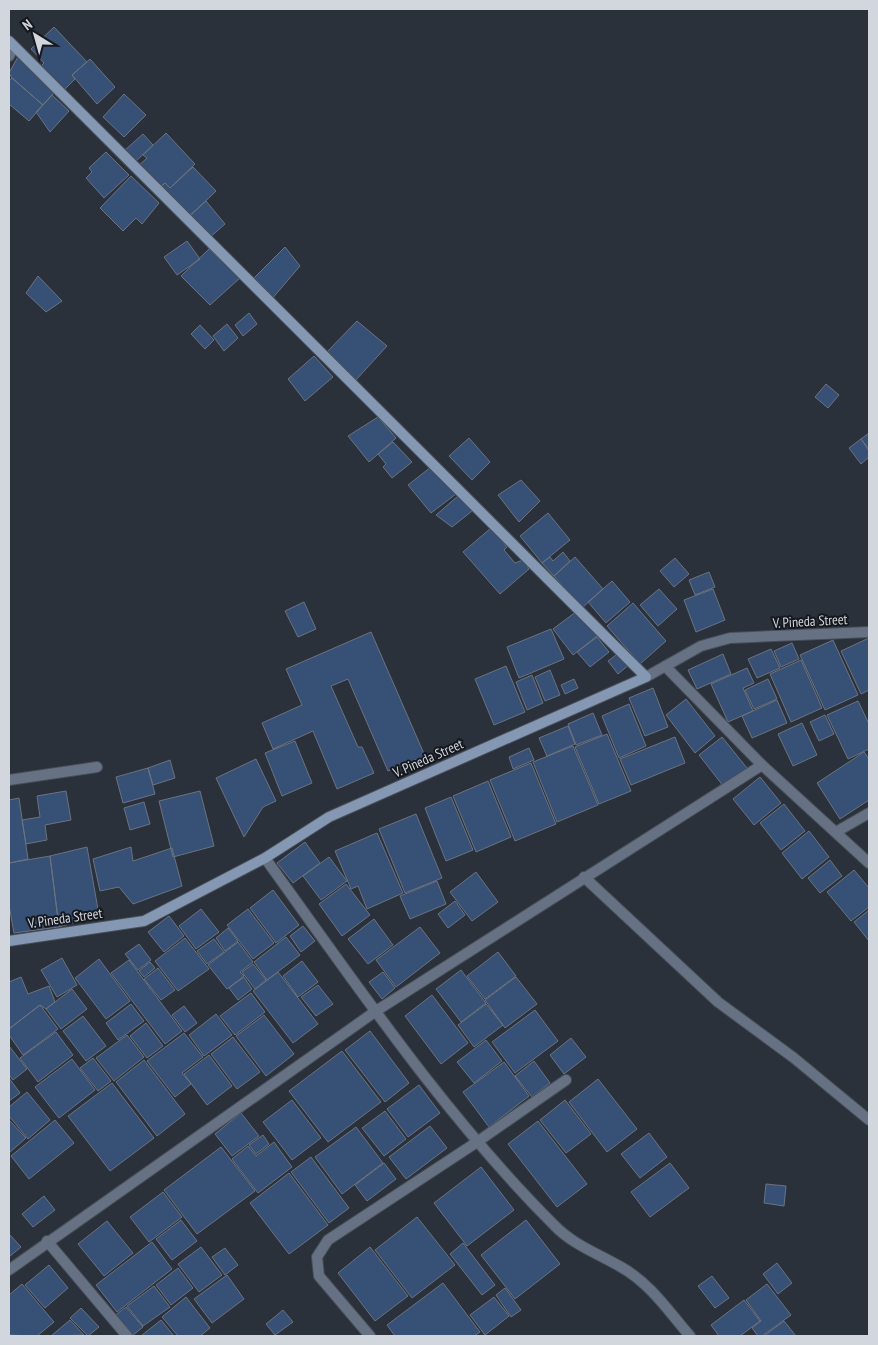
<svg xmlns="http://www.w3.org/2000/svg" width="878" height="1345" font-family="'PT Sans Narrow',sans-serif">
<rect width="100%" height="100%" fill="#2a313b"/>
<path fill="#375076" stroke="#6b737f" d="M54 27 87 62 72 75 75 79 61 93 38 69 44 63 31 49Z
M19 55 56 91 43 105 12 78 9 73Z
M90 59 115 87 97 104 72 75Z
M12 78 43 105 29 121 9 104V81Z
M124 94 146 115 124 137 103 117Z
M52 95 69 111 50 132 36 112Z
M166 133 195 164 170 188 165 183 158 189 137 167 147 158 143 155Z
M143 134 153 145 135 162 125 150Z
M106 152 129 175 104 198 86 178 92 172 89 168Z
M193 167 216 191 187 219 158 189 165 183 170 188Z
M131 176 159 203 142 224 136 218 123 231 100 208Z
M206 201 225 224 208 239 189 216Z
M187 241 200 259 177 275 164 257Z
M285 247 300 266 271 300 253 279Z
M209 249 240 278 210 305 181 276Z
M38 276 62 301 46 312 26 293Z
M249 313 257 324 243 336 235 325Z
M357 321 387 346 355 381 325 354Z
M227 324 238 338 224 351 213 336Z
M200 325 214 340 205 349 191 334Z
M314 356 333 377 305 401 288 379Z
M826 384 839 395 828 408 815 397Z
M378 417 396 438 369 462 348 436Z
M869 433V449L861 439Z
M469 438 490 462 472 480 449 456Z
M861 439 869 451V457L861 464 849 448Z
M393 442 412 462 392 478 383 467 386 464 378 454Z
M431 467 456 494 431 513 408 485Z
M521 480 540 501 519 522 498 495Z
M458 496 472 511 452 527 436 515Z
M548 513 570 540 542 563 520 536Z
M491 528 507 547 504 550 515 563 523 560 529 569 500 594 463 552Z
M563 552 570 561 554 576 542 563 550 557 553 561Z
M575 557 603 589 582 608 554 576Z
M675 558 689 574 674 587 660 571Z
M709 572 715 587 695 595 689 580Z
M612 581 630 602 606 623 588 602Z
M659 589 677 609 658 626 640 605Z
M713 589 725 620 696 632 684 600Z
M304 602 316 629 298 637 285 611Z
M633 603 666 641 640 664 607 626Z
M577 611 597 636 573 655 553 629Z
M551 629 564 659 519 678 507 647Z
M371 632 425 756 388 771 348 679 331 686 358 747H362L374 773 337 789 313 731 273 749 262 723 302 705 286 669Z
M597 637 609 652 590 667 577 652Z
M869 638V690L861 694 841 651Z
M833 640 858 695 825 710 800 655Z
M792 643 799 659 781 667 774 651Z
M771 649 780 668 757 678 748 659Z
M620 652 630 664 618 674 608 661Z
M723 654 731 674 697 689 688 670Z
M801 660 822 708 791 722 770 674Z
M506 666 525 712 494 725 475 679Z
M747 668 754 683 743 688 753 711 728 722 711 684Z
M550 670 560 695 545 701 535 677Z
M532 675 543 703 527 710 516 682Z
M574 679 578 688 565 694 561 685Z
M768 679 777 699 754 709 745 690Z
M653 688 668 727 645 736 629 698Z
M686 699 715 736 695 753 666 715Z
M777 700 787 723 752 738 742 716Z
M858 701 869 724V749L848 759 827 715Z
M629 704 646 746 619 758 602 716Z
M593 713 602 735 576 745 568 724Z
M825 715 834 734 819 741 810 722Z
M802 723 817 755 793 766 778 734Z
M568 726 575 744 547 756 539 738Z
M607 734 631 791 599 804 575 747Z
M675 737 685 763 631 785 620 759Z
M722 737 747 768 724 787 699 755Z
M295 741 312 783 282 796 265 753Z
M573 746 598 805 557 822 533 762Z
M529 748 534 760 513 769 509 757Z
M864 752 869 759V800L840 819 817 783Z
M256 759 276 801 263 807 244 837 216 778Z
M170 760 175 778 153 785 148 768Z
M531 763 556 824 515 841 490 780Z
M148 768 155 794 123 803 116 777Z
M760 777 781 803 754 825 733 799Z
M488 781 511 837 476 852 453 796Z
M66 791 71 820 45 825 47 840 26 844 22 820 40 817 37 796Z
M200 791 214 846 173 857 159 801Z
M451 797 473 850 446 861 425 808Z
M19 798 28 859 9 863V800Z
M144 802 150 824 130 830 124 808Z
M784 804 805 831 781 850 760 823Z
M416 814 442 878 405 893 379 829Z
M809 831 829 857 802 879 782 853Z
M377 833 403 893 367 909 358 886 351 889 335 851Z
M305 842 320 863 293 883 277 863Z
M87 847 99 915 59 927 50 856Z
M131 847 133 861 172 848 182 886 133 904 119 887 100 891 93 859Z
M50 856 59 927 14 933 9 905V863Z
M329 857 347 881 321 900 303 876Z
M830 860 842 876 820 893 808 878Z
M854 870 869 888V907L851 921 827 892Z
M476 872 498 902 472 921 450 892Z
M437 881 446 904 410 919 400 896Z
M346 884 370 915 342 936 319 904Z
M273 890 299 925 276 943 250 908Z
M455 901 465 915 448 928 438 914Z
M201 909 219 932 196 949 179 926Z
M248 909 274 943 253 959 227 925Z
M869 910V941L854 922Z
M169 916 184 936 164 952 148 932Z
M374 919 393 945 368 964 348 939Z
M303 926 315 941 301 952 290 936Z
M420 927 440 953 396 987 376 960Z
M228 928 238 941 225 951 216 938Z
M286 937 300 955 267 980 254 962Z
M185 938 209 969 178 991 155 961Z
M214 939 224 952 207 964 197 951Z
M238 942 253 962 240 972 244 976 227 989 208 965Z
M139 944 151 960 138 970 125 954Z
M498 952 516 976 485 999 467 976Z
M62 958 77 985 57 997 41 970Z
M99 959 130 1001 106 1019 75 978Z
M129 960 182 1031 165 1044 111 973Z
M302 961 318 982 298 997 283 976Z
M150 962 155 968 144 977 139 971Z
M253 964 266 980 255 989 242 972Z
M158 968 175 990 161 1000 144 979Z
M461 970 486 1003 461 1022 436 989Z
M278 972 318 1024 293 1043 253 991Z
M383 972 395 988 382 999 369 982Z
M21 977 28 994 49 986 55 1002 46 1009 40 1005 9 1029V982Z
M244 977 252 989 238 1000 229 988Z
M516 977 537 1004 505 1028 485 1000Z
M318 985 333 1004 316 1016 301 997Z
M72 989 87 1009 61 1029 46 1009Z
M251 993 265 1012 235 1035 220 1016Z
M432 995 468 1043 441 1064 405 1016Z
M131 1004 144 1021 118 1040 106 1023Z
M486 1004 503 1025 474 1047 458 1025Z
M40 1005 58 1029 23 1055 9 1035V1029Z
M184 1006 197 1023 185 1032 172 1015Z
M535 1010 558 1041 515 1073 492 1042Z
M216 1014 232 1035 204 1056 189 1035Z
M264 1015 294 1054 266 1076 236 1036Z
M83 1016 106 1046 86 1061 63 1031Z
M146 1023 163 1046 147 1058 130 1036Z
M370 1031 409 1083 385 1102 345 1050Z
M56 1032 73 1055 38 1082 20 1058Z
M184 1033 203 1057 182 1073 191 1084 175 1097 147 1061Z
M127 1035 144 1057 114 1081 96 1058Z
M233 1037 260 1072 237 1089 211 1054Z
M571 1038 586 1057 564 1074 550 1055Z
M486 1040 502 1061 474 1083 457 1062Z
M9 1046 27 1069 13 1080 9 1075Z
M342 1051 381 1102 328 1142 289 1091Z
M209 1055 232 1086 207 1105 184 1074Z
M93 1058 111 1081 98 1091 80 1068Z
M72 1059 95 1090 59 1118 35 1087Z
M144 1060 185 1114 157 1136 116 1082Z
M534 1061 550 1083 532 1097 515 1076Z
M504 1062 529 1096 489 1127 463 1092Z
M9 1078 20 1093 9 1101Z
M598 1079 637 1129 607 1152 569 1102Z
M112 1083 154 1138 110 1171 68 1116Z
M419 1085 440 1113 408 1137 387 1109Z
M27 1092 50 1120 28 1139 9 1116V1107Z
M292 1100 321 1138 292 1160 263 1122Z
M565 1100 591 1134 566 1153 540 1120Z
M385 1111 406 1139 384 1156 362 1128Z
M241 1113 259 1136 232 1156 215 1134Z
M9 1120 26 1138 9 1153Z
M55 1120 74 1143 29 1179 11 1156Z
M538 1121 587 1184 557 1207 508 1144Z
M430 1126 447 1148 406 1179 389 1157Z
M356 1127 383 1163 342 1194 315 1157Z
M649 1133 667 1157 640 1178 621 1154Z
M263 1135 269 1144 256 1154 249 1145Z
M274 1142 292 1167 258 1193 232 1159 248 1146 256 1156Z
M221 1147 255 1191 197 1234 164 1190Z
M311 1157 349 1208 329 1223 291 1172Z
M384 1163 396 1179 367 1201 355 1185Z
M670 1163 689 1188 650 1217 631 1192Z
M481 1167 514 1210 467 1246 434 1203Z
M289 1173 328 1225 289 1254 250 1203Z
M766 1184 786 1186 784 1206 764 1203Z
M163 1192 182 1217 149 1242 130 1217Z
M44 1196 55 1210 33 1227 22 1214Z
M417 1217 455 1265 412 1298 375 1250Z
M181 1220 197 1241 172 1260 156 1239Z
M526 1220 560 1264 515 1299 481 1255Z
M107 1221 133 1253 104 1276 78 1244Z
M9 1234 21 1247 9 1257Z
M152 1242 172 1269 117 1312 96 1285Z
M463 1243 495 1285 482 1295 450 1254Z
M201 1247 222 1275 199 1292 178 1264Z
M370 1247 408 1296 375 1321 338 1273Z
M225 1248 238 1265 225 1275 212 1257Z
M777 1263 792 1283 778 1294 763 1274Z
M49 1265 68 1288 45 1308 25 1285Z
M178 1268 193 1288 171 1305 156 1285Z
M227 1275 244 1299 212 1323 194 1299Z
M712 1276 729 1298 715 1308 698 1286Z
M443 1283 480 1332 474 1336H395L387 1325Z
M22 1284 54 1322 37 1336 9 1335V1295Z
M767 1284 791 1315 762 1336H758L752 1328 761 1321 746 1300Z
M154 1286 170 1307 143 1326 127 1306Z
M505 1288 521 1310 511 1317 496 1295Z
M186 1297 210 1328 200 1336H178L162 1317Z
M494 1297 509 1316 485 1335 470 1315Z
M744 1300 760 1321 740 1336H719L711 1325Z
M126 1307 143 1327 132 1336 113 1317Z
M81 1308 99 1327 88 1336 70 1318Z
M283 1310 293 1322 275 1335 266 1324Z
M70 1320 84 1335 51 1336Z
M161 1320 174 1336H141Z
M784 1321 796 1336H764Z"/>
<g fill="none" stroke-linecap="round" stroke-linejoin="round">
<defs>
<path id="street" d="M9 56 14 47
M665 666 762 765 869 863
M646 677 701 646 730 638 869 632
M9 780 97 767
M836 832 869 813
M265 858C356 984 444 1115 554 1225 573 1245 599 1254 621 1267 650 1283 669 1312 690 1336
M584 877 718 1002 794 1058 869 1120
M47 1241 127 1336
M9 1270 376 1011 762 765
M370 1336 319 1276 317 1257 328 1240 477 1142 566 1080"/>
<path id="secondary" d="M9 41 646 677 329 817 265 858 144 921 9 941"/>
</defs>
<use href="#street" stroke="#484f58" stroke-width="12"/>
<use href="#secondary" stroke="#484f58" stroke-width="12"/>
<use href="#street" stroke="#667284" stroke-width="10"/>
<use href="#secondary" stroke="#8497b3" stroke-width="10"/>
</g>
<g text-anchor="middle" stroke-width="4" stroke-linejoin="round" paint-order="stroke">
<g font-size="14" fill="#d2d6dd" stroke="#15181d">
<text transform="translate(810 621) rotate(-3)" y="5">V. Pineda Street</text>
<text transform="translate(428 758) rotate(-24)" y="5">V. Pineda Street</text>
<text transform="translate(65 918) rotate(-8)" y="5">V. Pineda Street</text>
</g>
</g>
<rect width="878" height="1345" fill="none" stroke="#d2d6dd" stroke-width="20"/>
<g transform="translate(35 35) rotate(323)" stroke="#15181d" stroke-width="4" paint-order="stroke">
<path d="M0-4L9 19L0 12L-9 19Z" fill="#d2d6dd"/>
<text y="-8" font-size="14" font-weight="bold" text-anchor="middle" fill="#d2d6dd">N</text>
</g>
</svg>
